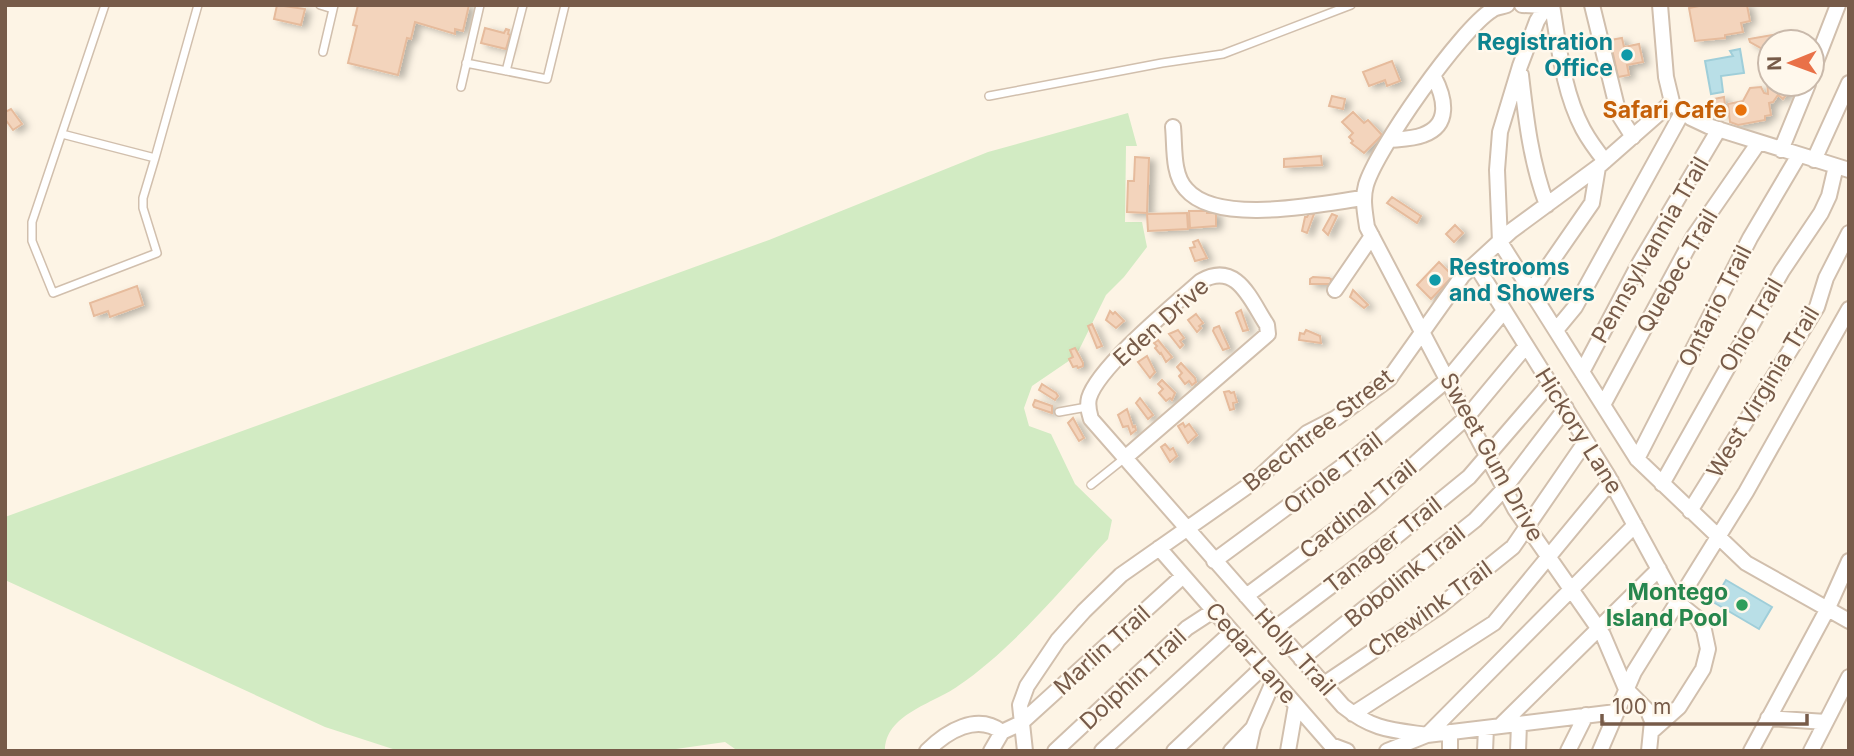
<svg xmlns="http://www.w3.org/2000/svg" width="1854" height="756" font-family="Inter,sans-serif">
<defs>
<filter id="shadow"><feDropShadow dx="5.5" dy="3" stdDeviation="3.5" flood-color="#0004"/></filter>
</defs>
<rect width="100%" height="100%" fill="#fdf4e5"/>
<path fill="#d2ebc3" d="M1128 113 1137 146H1126L1125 222H1142L1147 247 1124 277 1106 295 1076 356 1032 386 1024 408 1029 426 1051 434 1075 484 1112 520 1108 539C1060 590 1015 647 958 686 933 704 885 714 885 751H738L725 742 662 751H399L325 727 5 580V517L769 240 988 152Z"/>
<path fill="#b9dfe7" stroke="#9fced9" stroke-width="2" d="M1740 49 1744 73 1721 76 1723 92 1711 94 1705 61 1733 56 1730 51Z
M1726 580 1772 607 1759 629 1713 602Z"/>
<path fill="#f3d4bc" stroke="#e6bb9c" stroke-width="2" filter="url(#shadow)" d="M277 5 305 9 301 25 274 19Z
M358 5H469L463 31 455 29V34L415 22 411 39 407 38 398 75 348 63 357 26 353 25Z
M1704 5H1747L1750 21 1741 23 1743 32 1725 35V38L1695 41 1689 8Z
M485 28 504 33 506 29 509 30 508 34 510 35 506 49 481 43Z
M1790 32 1792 42H1770V84H1794L1783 99 1778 95 1773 102 1769 103 1771 115 1765 116V120L1738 125 1730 122 1728 104 1743 101 1750 88 1761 87 1764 93 1768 94 1767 79H1769L1764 50 1750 42 1749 39Z
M1622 38 1624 47 1639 44 1643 62 1627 65 1629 75 1618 77 1610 40Z
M1392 61 1400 81 1387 86 1385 80 1369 86 1363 72Z
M1332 96 1345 99 1343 109 1329 106Z
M1724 97 1726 112 1711 114 1709 100Z
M11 109 22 124 13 130 5 119V112Z
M1353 112 1364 123 1368 120 1382 135 1364 153 1351 143 1353 141 1349 137 1353 133 1342 122Z
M1321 156 1322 165 1284 167V159Z
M1135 157 1149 158 1147 213 1127 212 1128 181H1134Z
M1392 197 1421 216 1417 223 1387 203Z
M1189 211H1207V213H1216V226L1190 228Z
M1187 213 1188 229 1148 231 1147 214Z
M1309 213 1314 214 1307 233 1302 231 1305 217H1307Z
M1332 214 1337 216 1328 235 1323 230Z
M1455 225 1463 233 1454 242 1446 234Z
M1198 240 1207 258 1195 261 1190 248 1195 247 1193 242Z
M1439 262 1453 276 1431 299 1417 285Z
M1313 277 1329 278 1331 279V284H1310V279Z
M137 286 143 305 110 317 108 311 94 316 90 303Z
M1353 290 1368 305 1364 308 1350 297Z
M1241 310 1248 330 1243 331 1236 313Z
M1110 311 1113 314 1115 312 1124 321 1116 328 1106 320Z
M1196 314 1203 323 1199 326 1201 328 1197 332 1188 320Z
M1092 324 1102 346 1097 348 1088 326Z
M1219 326 1229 348 1223 350 1213 331 1214 328Z
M1178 330 1184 338 1180 341 1183 345 1180 348 1169 334Z
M1306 330 1320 336 1321 343 1299 340 1300 333 1304 334Z
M1158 340 1172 357 1166 362 1161 353 1160 354 1155 348 1157 346 1154 343Z
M1075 348 1083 363V366L1078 368 1077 366 1073 367 1069 359 1073 357 1070 350Z
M1147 356 1155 372 1150 378 1138 362Z
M1181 363 1195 378 1196 382 1192 385 1189 381 1185 384 1179 376 1182 373 1177 367Z
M1162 380 1175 393 1172 400 1170 398 1166 401 1159 393 1163 389 1158 384Z
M1042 384 1056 393 1058 396 1055 400 1039 390Z
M1229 391 1231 393 1234 392 1237 402 1233 403 1234 409 1230 410 1224 392Z
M1140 398 1153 415 1148 419 1136 403Z
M1035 400 1052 406V413L1034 407 1033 405Z
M1127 409 1133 427 1135 426 1136 430 1131 434 1128 426 1123 427 1118 415Z
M1073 418 1084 438 1079 441 1068 423Z
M1183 423 1185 427 1189 424 1197 435 1188 443 1178 426Z
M1165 444 1170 450 1173 448 1177 456 1170 462 1161 447Z"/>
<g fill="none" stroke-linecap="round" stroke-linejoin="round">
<defs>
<path id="service" d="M320 5 333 9
M323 52 334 5
M466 63 547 79 565 5
M506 71 523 5
M461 87 480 5
M989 96 1162 63 1223 54 1351 5
M62 134 155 158 143 198V208L157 253 53 293 32 241V222L105 5
M155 158 198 5
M1059 412 1087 407
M1091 485 1126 457"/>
<path id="minor" d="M1507 5C1502 7 1496 7 1492 10 1461 29 1376 150 1366 185 1362 199 1365 213 1367 227L1515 509 1603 635 1626 689 1648 711 1652 721 1649 751
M1522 5 1545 6
M1547 5 1537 21 1520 66 1500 132 1497 170 1500 242 1637 459 1746 563 1849 621
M1552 5C1559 47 1563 91 1583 129 1589 140 1597 151 1605 161
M1592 5 1619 115 1633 137
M1660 5 1666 77 1672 102
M1812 72 1838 5
M1521 75C1526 119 1531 163 1547 205
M1678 108 1691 118 1708 126 1849 170
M1173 127C1175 146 1172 174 1186 189 1217 226 1320 204 1363 198
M1389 140C1399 139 1413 139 1423 135 1451 125 1445 98 1434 77
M1781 150 1808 84
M1814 160 1849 83
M1475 264 1608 476 1676 601 1697 618 1704 630 1708 649 1703 669 1679 707 1652 731
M1335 290 1372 236
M1531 291 1592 203 1598 167
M1556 330 1575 307 1682 113
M1582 372 1639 264 1719 129
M1603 405 1694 236 1759 142
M1126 457 1268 334 1267 325C1250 299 1237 261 1201 281 1175 304 1098 367 1089 398 1087 406 1089 412 1091 419L1343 706C1373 730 1391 730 1427 735L1635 525
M1637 459 1750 238 1799 155
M1662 484 1782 271 1821 213 1829 196 1836 166
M1690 511 1817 307 1826 278 1849 233
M1159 548 1331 745 1347 751
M1214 561 1359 454 1447 380 1504 311
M1246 596 1370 504 1467 417 1526 346
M1274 629 1388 543 1469 477 1550 383
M1301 659 1475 520 1504 489 1566 408
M1324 684 1440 606 1513 547 1586 441
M1353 714 1494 623 1611 481
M1768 718 1826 722
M1500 726 1659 569
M1450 732V751
M927 751C947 731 977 713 1002 732
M991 751 1002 732 1021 723 1183 576
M1025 751 1020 705 1027 686 1058 640 1084 611 1121 575 1255 481 1307 433 1336 418 1389 379 1463 275 1511 231 1598 167 1672 102
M1055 751 1187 628 1213 611
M1102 751 1232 632
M1174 751 1263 667
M1231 751 1252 729
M1248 751 1253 728 1274 680
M1288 751 1296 705
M1387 751 1427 735 1616 712
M1485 751 1486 728
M1518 751 1519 724
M1568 751 1586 715
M1600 751 1634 672 1746 492 1849 309
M1751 751 1827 610 1849 561
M1811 751 1849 677"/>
</defs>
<use href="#service" stroke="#d1bfad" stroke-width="10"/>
<use href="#minor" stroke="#d1bfad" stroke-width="18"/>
<use href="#service" stroke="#fff" stroke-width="7"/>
<use href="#minor" stroke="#fff" stroke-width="14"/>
</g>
<g fill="#0f9aa8" stroke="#fff8ec" stroke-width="2.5">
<circle cx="1627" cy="55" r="7"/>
<circle cx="1435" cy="280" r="7"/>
</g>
<circle fill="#e8710a" stroke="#fff8ec" stroke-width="2.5" cx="1741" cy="110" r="7"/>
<circle fill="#2e9e5b" stroke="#fff8ec" stroke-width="2.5" cx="1742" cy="605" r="7"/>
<g text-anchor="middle" stroke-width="5" stroke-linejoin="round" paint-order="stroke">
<g font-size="23" font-weight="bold" fill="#0d838f" stroke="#fff8ec" text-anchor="end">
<text x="1613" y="50">Registration<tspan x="1613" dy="26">Office</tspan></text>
<text x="1449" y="275" text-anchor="start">Restrooms<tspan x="1449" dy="26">and Showers</tspan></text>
</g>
<g font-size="23" font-weight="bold" fill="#c56008" stroke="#fff8ec" text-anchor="end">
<text x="1727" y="118">Safari Cafe</text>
</g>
<g font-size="23" fill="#775b49" stroke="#fff8ec">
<text transform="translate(1650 250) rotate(-60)" y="8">Pennsylvannia Trail</text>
<text transform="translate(1677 271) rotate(-60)" y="8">Quebec Trail</text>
<text transform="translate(1715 306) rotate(-63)" y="8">Ontario Trail</text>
<text transform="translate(1161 322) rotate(-42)" y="8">Eden Drive</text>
<text transform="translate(1751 325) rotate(-60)" y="8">Ohio Trail</text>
<text transform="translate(1763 392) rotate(-59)" y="8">West Virginia Trail</text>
<text transform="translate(1318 430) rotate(-38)" y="8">Beechtree Street</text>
<text transform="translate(1579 431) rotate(58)" y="8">Hickory Lane</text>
<text transform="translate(1492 457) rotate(61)" y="8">Sweet Gum Drive</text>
<text transform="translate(1333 473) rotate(-38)" y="8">Oriole Trail</text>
<text transform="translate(1358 509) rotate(-39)" y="8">Cardinal Trail</text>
<text transform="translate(1383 545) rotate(-38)" y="8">Tanager Trail</text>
<text transform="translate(1405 576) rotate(-39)" y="8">Bobolink Trail</text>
<text transform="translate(1430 609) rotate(-36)" y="8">Chewink Trail</text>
<text transform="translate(1102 650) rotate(-42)" y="8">Marlin Trail</text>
<text transform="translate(1295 652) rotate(48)" y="8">Holly Trail</text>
<text transform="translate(1251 653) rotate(49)" y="8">Cedar Lane</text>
<text transform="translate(1133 679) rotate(-43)" y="8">Dolphin Trail</text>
</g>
<g font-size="23" font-weight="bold" fill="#27864d" stroke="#fff8ec" text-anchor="end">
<text x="1728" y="600">Montego<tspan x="1728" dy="26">Island Pool</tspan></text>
</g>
</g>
<rect width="1854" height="756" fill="none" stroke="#775b49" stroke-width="14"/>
<g transform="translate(1791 63) rotate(269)"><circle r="33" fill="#fff8ec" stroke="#c9b9ab" stroke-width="2"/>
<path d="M0-5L12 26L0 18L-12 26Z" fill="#e97148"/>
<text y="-10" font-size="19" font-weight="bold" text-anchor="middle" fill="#775b49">N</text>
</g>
<path d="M1602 714v10h205v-10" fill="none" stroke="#775b49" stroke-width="3.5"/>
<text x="1612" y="714" font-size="21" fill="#775b49" stroke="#fff8ec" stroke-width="5" paint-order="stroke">100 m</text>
</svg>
